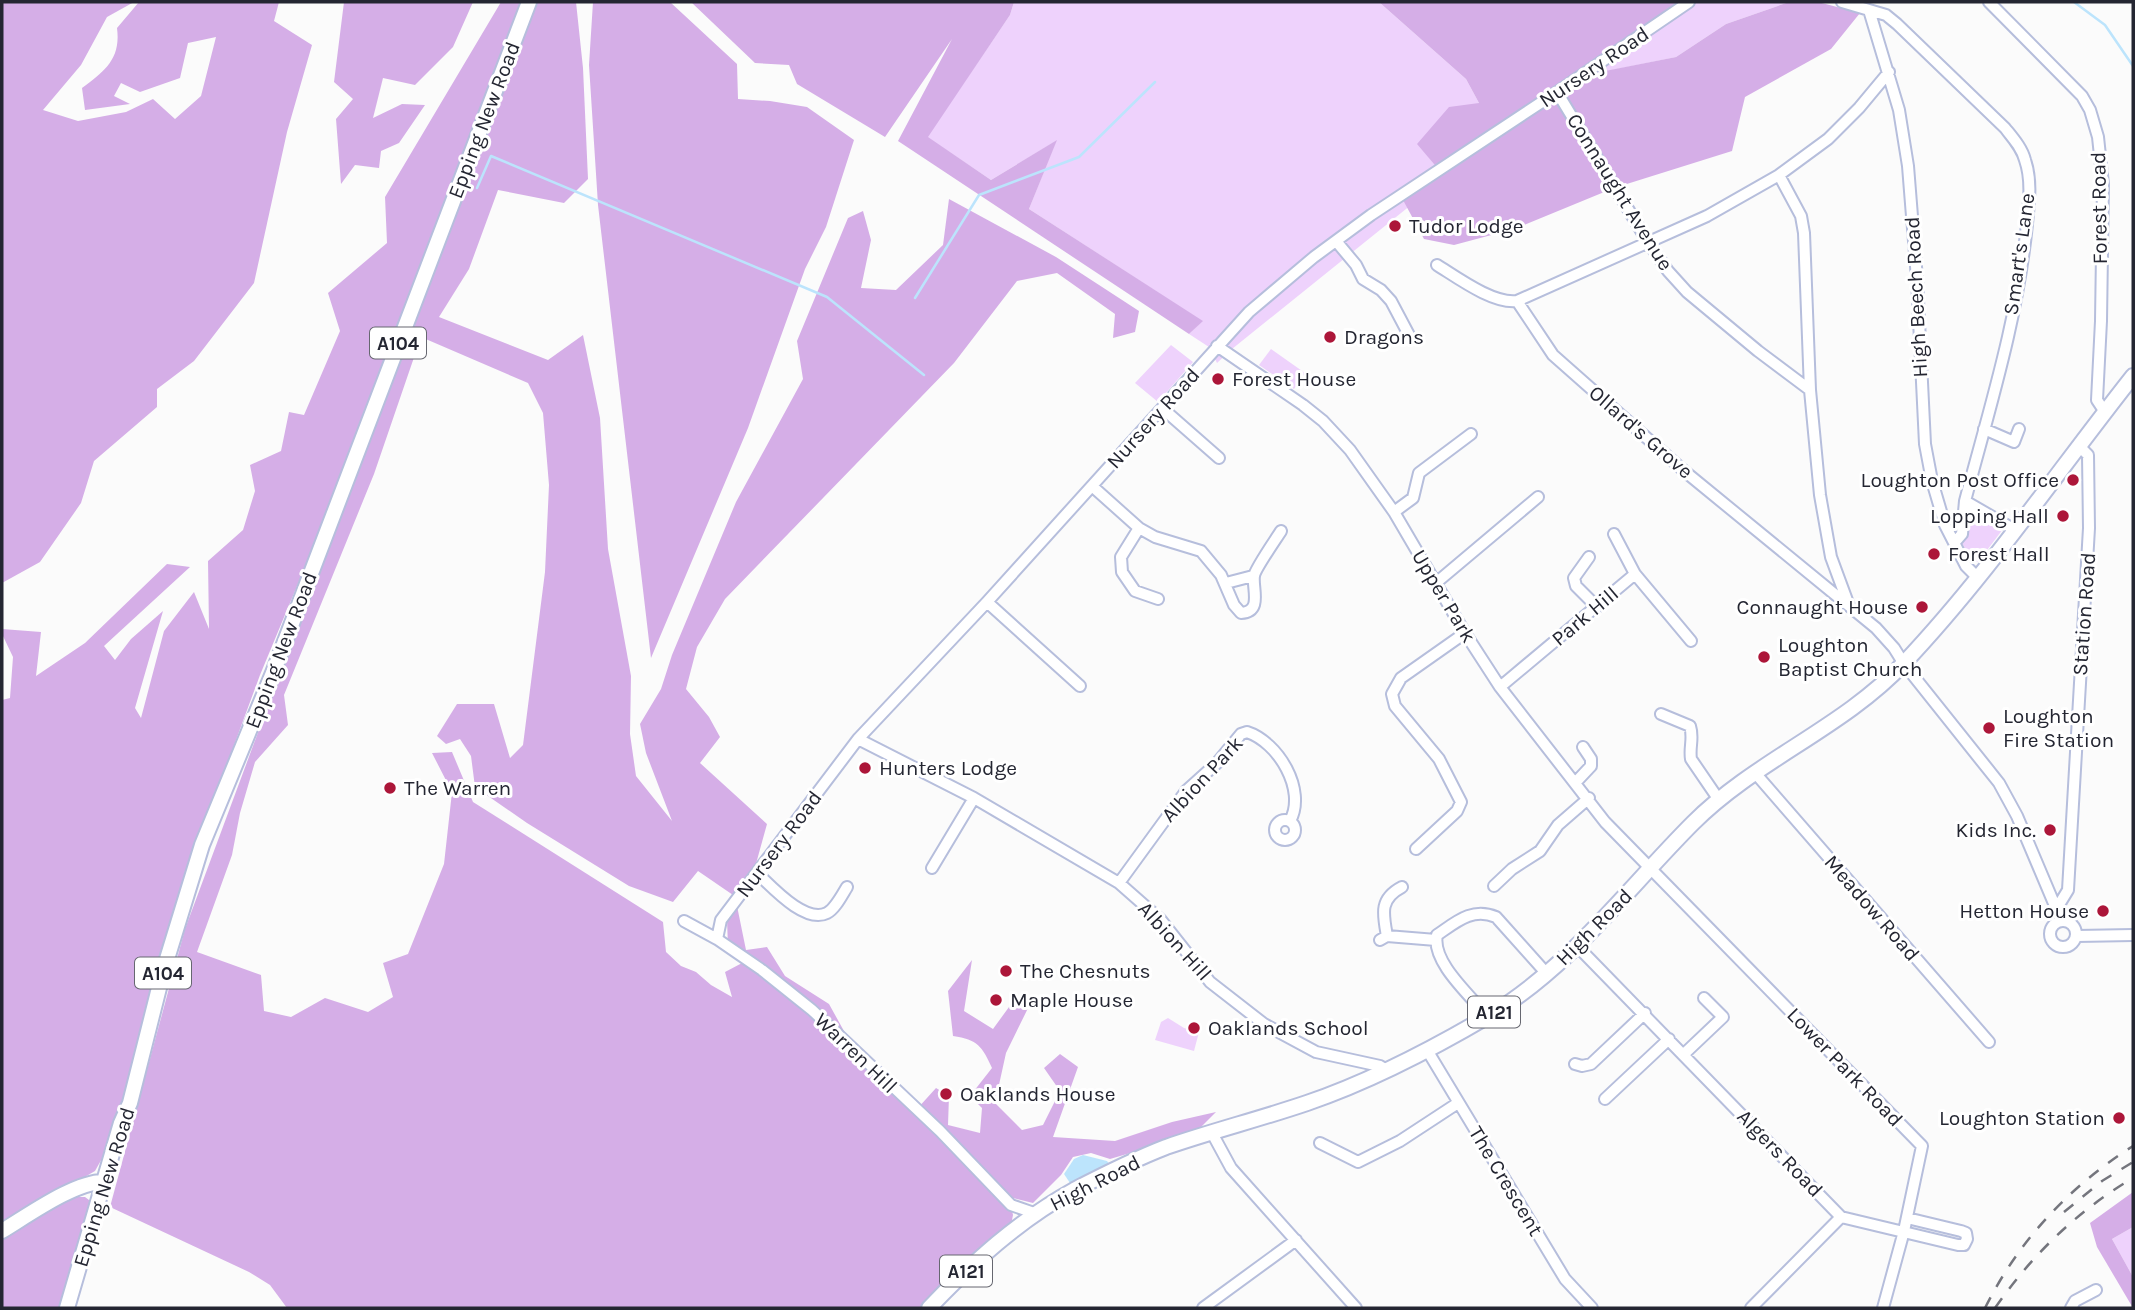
<svg xmlns="http://www.w3.org/2000/svg" width="2135" height="1310" font-family="Karla,sans-serif">
<rect width="100%" height="100%" fill="#fbfbfb"/>
<path fill="#eed2fc" d="M1014 2H1379L1466 79 1479 103 1418 144 1439 170 1411 205 1232 349 1217 363 1209 347 1189 334 1202 321 1029 209 1056 141 991 180 927 137 1010 15Z
M1683 2H1789L1726 24 1676 57 1593 74Z
M1171 345 1193 362 1158 402 1135 383Z
M1271 349 1305 373 1294 389 1259 365Z
M1971 508 2003 529 1978 562H1972L1961 541 1967 513Z
M1168 1018 1184 1028 1199 1032 1194 1051 1155 1040 1161 1022Z
M2133 1227V1277L2112 1239Z"/>
<path fill="#d5aee7" d="M2 2H134L107 17 81 65 43 110 78 121 126 112 153 99 175 119 201 96 216 37 188 43 180 78 140 92 121 83 114 96 130 104 85 110 82 88C105 71 121 59 117 28L139 2H279L274 21 312 45 287 132 254 283 194 361 157 389V407L94 461 81 503 40 562 2 583Z
M344 2H473L453 47 415 85 383 78 373 118 402 104 425 105 399 143 381 151 379 168 355 165 341 184 336 119 353 99 334 82Z
M501 2H522L470 141 402 313 339 485 260 675 205 824 109 1146 95 1171 2 1225V700L10 698 13 657 2 634V629L41 632 36 676 85 643 167 564 190 567 104 646 115 660 131 639 163 611 135 708 141 718 164 631 194 592 209 629 208 561 243 530 255 491 250 465 281 451 289 412 304 415 340 331 328 293 387 243 385 197Z
M536 2H576L583 68 588 179 564 203 498 190 469 269 439 317 548 360 583 335 600 418 608 549 631 676 630 734 636 776 672 821 646 753 640 724 661 689 672 655 736 502 803 379 797 341 848 218 863 211 871 240 861 288 896 290 943 245 949 199 1056 257 1139 311 1135 332 1113 338 1115 314 1057 273 1017 281 954 363 725 599 697 647 686 689 709 717 720 737 700 763 767 824 754 871 733 895 698 871 673 902 629 886 527 823 475 787 471 756 460 739 446 744 437 736 457 704H494L510 758 523 745 545 572 549 485 543 413 528 383 421 337 374 474 284 695 288 725 255 762 240 813 232 855 197 952 261 975 264 1011 291 1017 325 998 368 1012 393 997 383 963 408 954 444 864 452 792 432 753 452 752 473 802 663 922 666 952 681 966 696 972 711 985 732 997 725 972 744 962 728 947 727 920 737 906 746 950 767 947 785 976 829 1004 865 1069 917 1109 936 1088 949 1096 948 1125 980 1133 982 1108 970 1096 992 1068C982 1046 978 1040 953 1036L948 991 972 960 964 1011 993 1029 1017 996 1031 1002 1006 1053 995 1103 1022 1130 1043 1125 1060 1091 1044 1068 1060 1054 1078 1067 1053 1137 1115 1141 1172 1122 1216 1112 1194 1134 1110 1159 1091 1153 1073 1157 1061 1175 1033 1203 1009 1197 1013 1215 1011 1225 925 1308H287L270 1285 249 1272 110 1207 185 929 263 719Z
M593 2H670L737 64 738 99 770 101 807 107 854 140 826 227 805 269 748 428 651 658 598 205 589 65Z
M691 2H1014L1010 15 928 137 991 180 1057 140 1029 209 1203 321 1189 334 898 141 952 39 885 137 797 84 789 65 755 63Z
M1379 2H1683L1595 73 1676 57 1726 24 1789 2H1818L1860 13 1831 49 1745 97 1732 151 1614 188 1514 229 1454 245 1424 239 1403 200 1439 170 1417 144 1449 107 1479 103 1466 79Z
M2133 1192V1227L2112 1239 2133 1277V1308L2097 1247 2090 1223Z
M77 1197H85L93 1203 61 1308H2V1237L67 1199Z"/>
<path fill="#bce4fc" d="M1083 1155 1107 1161 1112 1167 1072 1186 1064 1174 1074 1159Z"/>
<g fill="none" stroke-linecap="round" stroke-linejoin="round">
<path stroke="#bce4fc" stroke-width="2.5" d="M2074 2 2105 25 2133 66
M477 188 491 156 827 297 924 375
M915 298 979 195 1079 157 1155 82"/>
<defs>
<path id="minor" d="M1842 2 1886 15 1897 24 2005 128C2013 138 2022 148 2025 160 2032 180 2029 203 2027 224 2018 318 1989 410 1965 501L1962 534 1955 542
M1989 2 2082 96 2090 110 2098 137 2103 184 2101 321 2097 400 2105 412
M1869 10 1899 110 1908 166 1917 279 1925 444 1932 481 1945 525 1966 566 1977 577
M1557 92 1648 242 1668 271 1687 292 1758 351 1810 390
M1779 175 1801 216 1804 233 1810 390 1820 495 1831 557 1848 603
M1336 241 1356 265 1363 279 1381 290 1391 301 1409 335
M1437 265C1458 278 1493 304 1517 301L1707 216 1779 175 1828 139 1859 108 1889 72
M1517 301 1553 355 1683 470 1876 628 1894 648 1904 664 1999 783 2017 816 2061 920
M1217 346 1303 405 1323 421 1350 450 1394 512 1465 633 1500 687 1605 822 1922 1146 1904 1231 1883 1308
M1162 408 1219 458
M1984 429 2014 442 2019 429
M1092 486 1139 528 1155 537 1201 551 1221 575 1234 605 1241 613C1263 612 1252 588 1254 576 1255 569 1276 539 1281 531
M1965 501 2015 530
M1394 512 1413 498 1419 473 1471 434
M1139 528 1121 557 1122 572 1135 591 1158 599
M1614 534 1635 574
M1589 557 1574 578 1576 586 1597 607
M1437 582 1538 497
M1226 583 1253 576
M987 602 1080 686
M1500 687 1635 574 1691 641
M1661 714 1690 726C1694 738 1689 747 1691 759L1719 800
M858 739 974 798 1119 883 1161 920 1210 982 1264 1024 1316 1052 1380 1066 1385 1069
M1756 774 1989 1042
M1575 783 1591 766V759L1583 747
M1275 830a10 10 0 1 1 20 0a10 10 0 1 1-20 0Z
M1416 849 1457 811 1461 802 1439 759 1395 706 1392 694 1401 678 1465 633
M932 868 974 798
M757 873C772 887 805 924 827 913 835 909 842 895 847 887
M1119 883 1186 791 1217 763 1241 734 1247 732C1278 742 1307 790 1290 821
M1494 886 1512 869 1540 851 1558 825 1589 798
M2057 908 2068 890 2089 528 2088 455 2079 446
M2050 934a13 13 0 1 1 26 0a13 13 0 1 1-26 0Z
M684 921 717 939 762 970 812 1010 940 1131 1011 1205 1037 1214
M1387 936C1383 914 1379 899 1402 887
M2077 936 2133 935
M717 939 721 920 858 739 987 602 1249 312 1314 257 1371 215 1557 92 1689 2
M1380 940 1387 936 1436 940
M1577 946 1841 1217 1958 1245H1964L1967 1239 1966 1233 1961 1231 1907 1218
M1487 1016C1471 996 1431 962 1437 935 1456 922 1472 907 1496 917L1547 974
M1427 1050 1565 1279 1592 1308
M1684 1054 1723 1017 1704 998
M1575 1064 1582 1066 1591 1064 1645 1013
M1605 1099 1669 1039
M1212 1133 1231 1168 1356 1308
M1320 1143 1358 1162 1400 1141 1458 1103
M1203 1308 1296 1240
M1751 1308 1841 1217
M2071 1308 2075 1301 2096 1290"/>
<path id="major" d="M2 1231C27 1216 77 1180 105 1182
M67 1308 121 1123 130 1103 163 972 202 845 273 673 529 2
M929 1308C973 1262 1018 1221 1074 1190 1103 1175 1135 1159 1166 1147 1212 1131 1260 1119 1307 1103 1369 1082 1434 1048 1490 1015 1571 966 1627 889 1693 823 1756 760 1843 728 1904 663 1988 574 2057 472 2133 376"/>
</defs>
<use href="#minor" stroke="#b6bedc" stroke-width="14"/>
<use href="#major" stroke="#b6bedc" stroke-width="18"/>
<use href="#minor" stroke="#fff" stroke-width="10"/>
<use href="#major" stroke="#fff" stroke-width="14"/>
<path stroke="#74757d" stroke-width="2.5" stroke-dasharray="12 12" stroke-linecap="butt" d="M2064 1212 2102 1181 2133 1162
M1985 1308C2019 1240 2069 1187 2133 1146
M1995 1308C2032 1255 2077 1211 2133 1178"/>
</g>
<g fill="#ac1639" stroke="#fff" stroke-width="2.5">
<circle cx="1395" cy="226" r="7"/>
<circle cx="1330" cy="337" r="7"/>
<circle cx="1218" cy="379" r="7"/>
<circle cx="2073" cy="480" r="7"/>
<circle cx="2063" cy="516" r="7"/>
<circle cx="1934" cy="554" r="7"/>
<circle cx="1922" cy="607" r="7"/>
<circle cx="1764" cy="657" r="7"/>
<circle cx="1989" cy="728" r="7"/>
<circle cx="865" cy="768" r="7"/>
<circle cx="390" cy="788" r="7"/>
<circle cx="2050" cy="830" r="7"/>
<circle cx="2103" cy="911" r="7"/>
<circle cx="1006" cy="971" r="7"/>
<circle cx="996" cy="1000" r="7"/>
<circle cx="1194" cy="1028" r="7"/>
<circle cx="946" cy="1094" r="7"/>
<circle cx="2119" cy="1118" r="7"/>
</g>
<g text-anchor="middle" stroke-width="6" stroke-linejoin="round" paint-order="stroke">
<g fill="#fff" stroke="#666770" stroke-width="2">
<rect x="370" y="327.5" width="56" height="31" rx="5"/>
<rect x="135" y="957.5" width="56" height="31" rx="5"/>
<rect x="1468" y="996.5" width="52" height="31" rx="5"/>
<rect x="940" y="1255.5" width="52" height="31" rx="5"/>
</g>
<g font-size="19" font-weight="bold" fill="#242632">
<text x="398" y="350">A104</text>
<text x="163" y="980">A104</text>
<text x="1494" y="1019">A121</text>
<text x="966" y="1278">A121</text>
</g>
<g font-size="21" fill="#242632" stroke="#fff">
<text transform="translate(1594 67) rotate(-34)" y="7">Nursery Road</text>
<text transform="translate(484 120) rotate(-69)" y="7">Epping New Road</text>
<text transform="translate(1620 192) rotate(58)" y="7">Connaught Avenue</text>
<text transform="translate(2099 208) rotate(-91)" y="7">Forest Road</text>
<text transform="translate(2019 254) rotate(-82)" y="7">Smart's Lane</text>
<text transform="translate(1916 297) rotate(-93)" y="7">High Beech Road</text>
<text transform="translate(1153 418) rotate(-48)" y="7">Nursery Road</text>
<text transform="translate(1641 432) rotate(41)" y="7">Ollard's Grove</text>
<text transform="translate(1444 596) rotate(59)" y="7">Upper Park</text>
<text transform="translate(2084 614) rotate(-86)" y="7">Station Road</text>
<text transform="translate(1585 616) rotate(-40)" y="7">Park Hill</text>
<text transform="translate(281 650) rotate(-69)" y="7">Epping New Road</text>
<text transform="translate(1202 779) rotate(-47)" y="7">Albion Park</text>
<text transform="translate(779 844) rotate(-53)" y="7">Nursery Road</text>
<text transform="translate(1872 908) rotate(49)" y="7">Meadow Road</text>
<text transform="translate(1594 927) rotate(-45)" y="7">High Road</text>
<text transform="translate(1175 941) rotate(48)" y="7">Albion Hill</text>
<text transform="translate(856 1053) rotate(44)" y="7">Warren Hill</text>
<text transform="translate(1845 1067) rotate(46)" y="7">Lower Park Road</text>
<text transform="translate(1780 1153) rotate(46)" y="7">Algers Road</text>
<text transform="translate(1506 1181) rotate(59)" y="7">The Crescent</text>
<text transform="translate(1095 1183) rotate(-27)" y="7">High Road</text>
<text transform="translate(104 1187) rotate(-73)" y="7">Epping New Road</text>
</g>
<g font-size="21" fill="#242632" stroke="#fff" text-anchor="start">
<text x="1409" y="233">Tudor Lodge</text>
<text x="1344" y="344">Dragons</text>
<text x="1232" y="386">Forest House</text>
<text x="2059" y="487" text-anchor="end">Loughton Post Office</text>
<text x="2049" y="523" text-anchor="end">Lopping Hall</text>
<text x="1948" y="561">Forest Hall</text>
<text x="1908" y="614" text-anchor="end">Connaught House</text>
<text x="1778" y="652">Loughton<tspan x="1778" dy="24">Baptist Church</tspan></text>
<text x="2003" y="723">Loughton<tspan x="2003" dy="24">Fire Station</tspan></text>
<text x="879" y="775">Hunters Lodge</text>
<text x="404" y="795">The Warren</text>
<text x="2036" y="837" text-anchor="end">Kids Inc.</text>
<text x="2089" y="918" text-anchor="end">Hetton House</text>
<text x="1020" y="978">The Chesnuts</text>
<text x="1010" y="1007">Maple House</text>
<text x="1208" y="1035">Oaklands School</text>
<text x="960" y="1101">Oaklands House</text>
<text x="2105" y="1125" text-anchor="end">Loughton Station</text>
</g>
</g>
<rect width="2135" height="1310" fill="none" stroke="#242632" stroke-width="7"/>
</svg>
